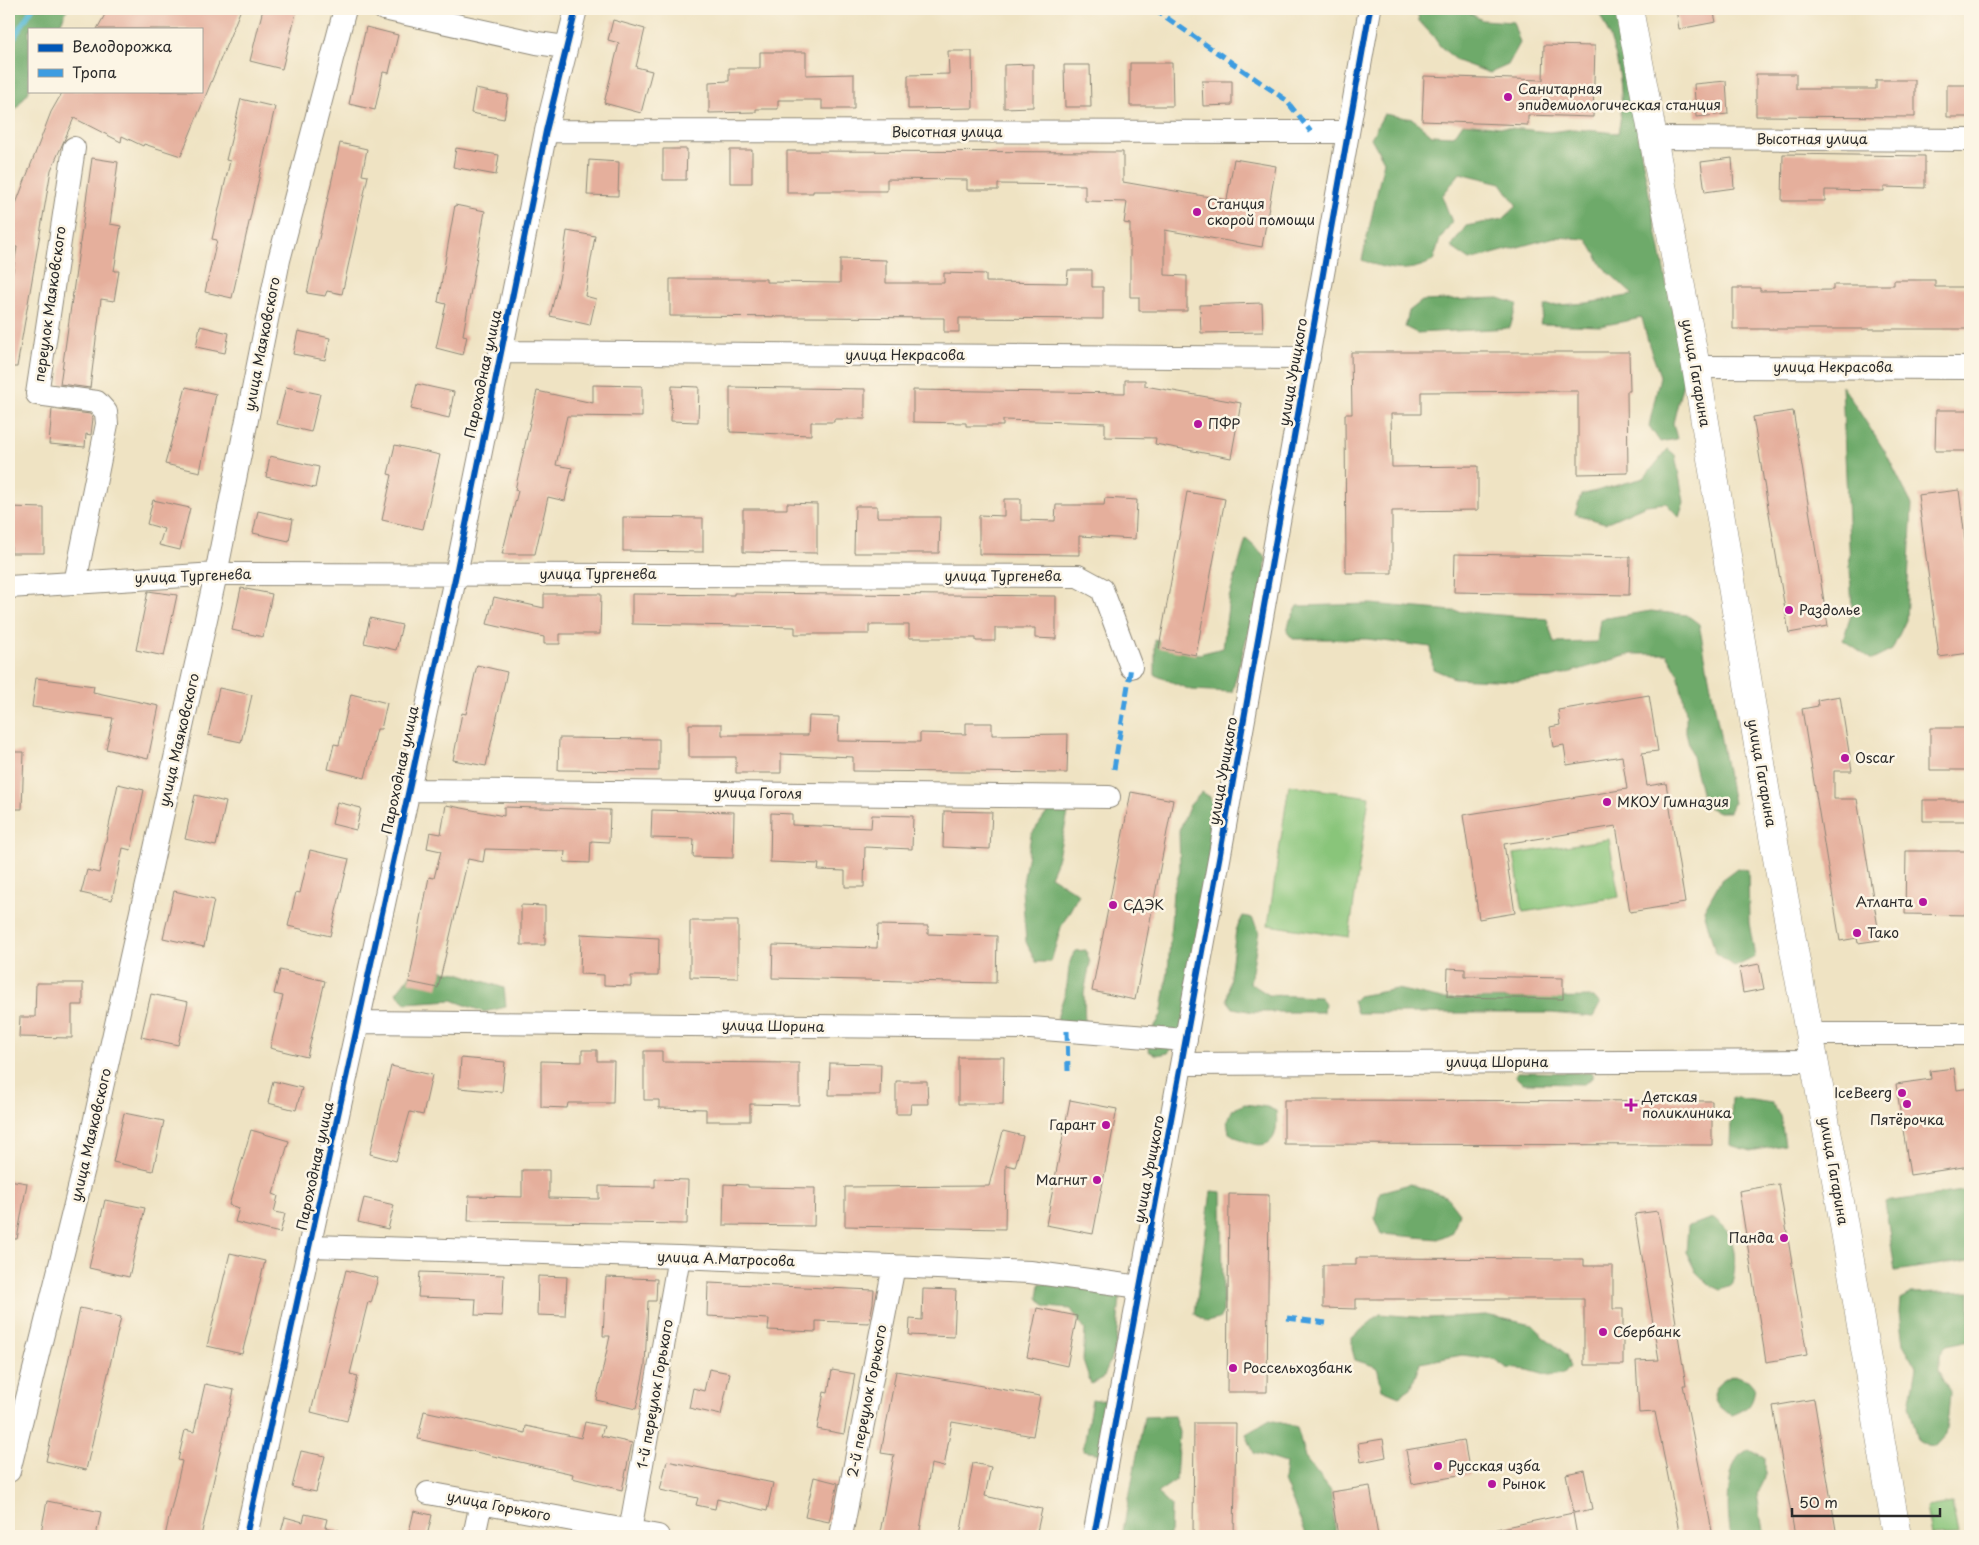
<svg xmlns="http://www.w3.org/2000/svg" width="1979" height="1545" font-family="'Playpen Sans',sans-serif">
<rect width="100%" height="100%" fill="#fcf5e5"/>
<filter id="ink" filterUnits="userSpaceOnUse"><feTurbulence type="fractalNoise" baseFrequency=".02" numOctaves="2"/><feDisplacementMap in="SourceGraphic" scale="10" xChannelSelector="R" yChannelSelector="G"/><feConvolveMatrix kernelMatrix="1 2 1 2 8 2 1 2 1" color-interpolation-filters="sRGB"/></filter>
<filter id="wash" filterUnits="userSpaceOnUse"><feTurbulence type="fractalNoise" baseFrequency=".0096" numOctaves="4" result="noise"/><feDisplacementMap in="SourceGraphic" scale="20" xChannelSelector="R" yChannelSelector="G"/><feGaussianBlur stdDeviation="1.12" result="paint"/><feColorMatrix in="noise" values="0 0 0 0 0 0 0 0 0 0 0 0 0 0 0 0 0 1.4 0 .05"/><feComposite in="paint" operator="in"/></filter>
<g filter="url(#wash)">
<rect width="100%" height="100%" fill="#efe3c3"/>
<path fill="#89c57a" stroke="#5a7852" d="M1289 785 1369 797 1349 937 1268 925Z
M1609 839 1619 897 1523 912 1514 854Z
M1952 1503 1958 1535 1931 1536 1926 1507Z"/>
<path fill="#6eaa6a" stroke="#4c6a4a" d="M9 9H67L58 29H29V91L9 118Z
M1417 9H1463L1482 20 1513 22 1520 43 1508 65 1490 73 1457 61 1440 46 1433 36 1419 21Z
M1597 9H1629L1639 142 1669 296 1686 370 1673 423 1677 439 1660 442 1649 426 1660 376 1649 345 1642 318 1600 326 1540 324 1545 306 1587 303 1633 295 1603 267 1587 239 1555 237 1470 260 1451 247 1466 226 1503 219 1517 206 1501 183 1460 173 1442 196 1452 222 1440 239 1433 261C1407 274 1387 270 1362 260L1384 161 1371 138 1384 114 1413 119 1432 135 1454 136 1463 123 1549 132 1574 129 1618 133C1627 92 1617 45 1597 9Z
M1499 298 1517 304 1510 328 1417 333 1405 327 1409 311 1422 301Z
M1842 385 1886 453 1912 505 1906 620 1892 650 1872 660 1843 640 1852 612Z
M1668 449 1675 455 1684 502 1679 517 1666 503 1646 505 1605 523 1575 514 1581 495 1644 478Z
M1246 539 1266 557 1265 583 1246 640 1232 692 1191 690 1155 675V640L1199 654 1223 648 1229 598Z
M1371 604 1547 619 1554 643 1597 642 1600 619 1651 611 1687 615 1699 624 1733 803 1729 812H1718L1704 805 1686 732V713L1678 673 1667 654H1632L1551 678 1515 681 1454 678 1433 669 1431 647 1367 639H1293L1287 632 1290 620 1298 606Z
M1202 792 1210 797 1217 818 1182 1033 1168 1053 1157 1055 1148 1051 1151 1032 1161 1016 1168 972 1173 891 1180 871 1179 831 1190 805Z
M1056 800 1068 814 1057 860 1050 876 1079 894 1061 927 1051 962H1036L1026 942 1022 889 1031 835Z
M1737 868 1748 870 1749 923 1755 957 1735 967 1715 952 1704 910 1721 880Z
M1243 916 1252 918 1259 931 1250 983 1269 995 1320 997 1325 1003 1324 1012H1253L1233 1008 1227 1000 1236 930Z
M1086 950 1090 963 1084 993 1085 1029 1057 1025C1057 1011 1063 1002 1066 989 1070 975 1066 962 1076 951Z
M437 970 458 973 504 988 506 1007 484 1012 452 1000 406 1003 396 993 411 974Z
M1397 989 1442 999 1594 997 1600 1004 1593 1017 1552 1013H1357L1353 1001 1358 996Z
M1517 1072 1592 1073V1078L1584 1084 1522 1083 1515 1076Z
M1732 1097 1772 1103 1780 1115 1785 1145 1750 1151 1730 1145Z
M1245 1104 1267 1107 1276 1111C1281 1152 1258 1151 1229 1133L1227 1121 1233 1109Z
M1410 1184 1446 1196 1459 1213 1453 1232 1438 1239 1382 1234 1375 1218 1380 1192Z
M1970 1190V1260L1895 1271 1885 1202Z
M1211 1191 1222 1192 1223 1312 1219 1319 1206 1322 1195 1314Z
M1714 1218C1718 1222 1723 1225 1726 1229 1736 1242 1737 1272 1731 1286L1721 1290 1708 1284 1696 1272 1686 1252 1688 1226Z
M1040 1283 1109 1291 1120 1296 1116 1344 1104 1377 1091 1384 1083 1360 1085 1330 1071 1309 1046 1307 1038 1298Z
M1970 1291V1340L1947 1345 1939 1356V1370L1950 1391 1948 1417 1945 1435 1935 1446 1927 1445 1918 1440 1909 1406 1916 1366 1903 1344 1899 1313 1900 1299 1911 1293Z
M1380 1314 1427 1318 1486 1315 1533 1325 1542 1335 1566 1354 1570 1367 1564 1374 1549 1376 1528 1370 1507 1368 1494 1359 1462 1355 1420 1363 1411 1388 1399 1396 1382 1389 1377 1367 1355 1360 1352 1349V1338Z
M1735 1375 1750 1381 1755 1387C1753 1404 1748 1409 1732 1415 1705 1402 1708 1385 1735 1375Z
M1092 1399 1110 1402 1101 1454 1083 1451Z
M1174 1416 1179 1432 1176 1480 1157 1493 1171 1506 1170 1536H1122L1144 1417Z
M1270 1420 1297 1427 1305 1458 1331 1491 1336 1536H1307L1284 1481 1286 1463 1254 1453 1246 1434Z
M1749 1449 1765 1458V1478L1757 1494 1764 1536H1731C1727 1517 1726 1477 1737 1459 1739 1455 1745 1452 1749 1449Z"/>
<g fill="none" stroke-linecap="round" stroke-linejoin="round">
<path stroke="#56b9d5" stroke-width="5.5" d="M9 45 32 9"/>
</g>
<g id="blocks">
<path fill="#e5af9c" d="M108 9H241L181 156 144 144 143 146 122 136 121 142 74 118 51 170 17 367H9V294L17 247 9 246V222L51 112 63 91H201V29H97Z
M263 9H297L282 69 250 61Z
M1676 9H1713L1716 22 1679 29Z
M613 20 645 29 636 67 652 71 641 113 604 103 619 43 608 40Z
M366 27 398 35 389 73 383 72 375 110 349 104Z
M1544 45 1595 46 1593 117 1528 115V125L1422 121 1424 76 1543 80Z
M948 51H972L973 108 908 109V75L949 74Z
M760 52H806V75L854 74V109H822V100H778V109H756V112L709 113V82L729 81V68H760Z
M1130 63H1172L1173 106H1130Z
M1033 64V107L1004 108V65Z
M1064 65H1090L1091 107H1065Z
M1756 74H1796V89H1876V80H1915V117L1756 116Z
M1202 81H1232V105L1203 106Z
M1726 81 1728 114 1696 117 1694 84Z
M1947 85H1970V117H1947Z
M475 89 508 95 504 119 471 113Z
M241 99 275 107 232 298 205 292 217 240 212 239 230 161 226 160Z
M340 143 367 149 362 175 368 176 342 294 327 291 325 296 307 293Z
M456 148 499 155 496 175 453 167Z
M663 149H687L686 180H663Z
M730 150H752V183H730Z
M787 151 1123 152V182L1227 200 1234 159 1276 166 1262 247 1165 230V275L1187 276V311H1139V297H1130V224L1124 223 1127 202 1085 201V185L998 184V190H967V180L887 179V191H813V193H787Z
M1783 154 1925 156V188L1884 187V191L1825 190V201H1782Z
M92 158 118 162 110 224 121 226 114 271H119L114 301 101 299 90 388 60 384Z
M1732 158 1734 188 1705 192 1701 162Z
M589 160 619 162 618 196 587 195Z
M455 205 485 211 463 335 467 336 463 355 436 348 446 304 438 302Z
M567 231 595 236 585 296 596 299 590 325 550 316 561 271Z
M840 259 886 260V283H944V273L986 274V282L1067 283 1068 270H1092V287H1103V319L959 318V332H944V318L670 316V279H766V282L840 283Z
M1894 280H1935V287H1970V329H1733V288H1760V291L1833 290V285H1894Z
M1262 303 1263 332 1201 333 1200 305Z
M200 326 229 333 225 353 196 347Z
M298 331 330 338 325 360 293 354Z
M1351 352H1629L1630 391H1627L1628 473 1578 474V391L1421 392V414H1391L1392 467 1478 466V510L1392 511V573H1346L1345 414H1352Z
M1125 380H1145V386L1241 403 1231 458 1155 444 1156 438 1105 437V423L1003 420V426H966V423L913 422V390L1125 393Z
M417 384 454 392 449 418 411 409Z
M593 385 642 386V417L567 416 556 465 572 468 565 501 548 497 535 554H502L518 491 515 490 537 391 593 403Z
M672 386 699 387 698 422 671 421Z
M186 387 216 394 200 472 165 464Z
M286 387 320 394 311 432 277 424Z
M730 387 865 389V419H834V422H811V435L730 432Z
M52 409 90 414 93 418 91 435 86 434 85 447 49 444Z
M1936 410H1970V451H1935Z
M1793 411 1828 626 1789 633 1753 417Z
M395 445 440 455 423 529 382 520 392 475 388 474Z
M270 456 319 467 315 488 266 477Z
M1959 490 1970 580V653L1939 657 1918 495Z
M1187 492 1225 499 1196 655 1159 648Z
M1105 498 1137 500 1135 539 1079 536V555L979 554V515L1004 516V499H1021V520L1055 521 1056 505H1104Z
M153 500 190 508 180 550 159 545 164 529 147 524Z
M787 503 817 504V553L743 552V509H787Z
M855 506H877V517H940L939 553H854Z
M11 507 44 508V553H11Z
M258 511 293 519 289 541 253 533Z
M623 517 703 518V552L623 551Z
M1455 554 1630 557 1629 595 1454 592Z
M241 588 272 594 263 637 232 630Z
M148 591 177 595 164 656 136 650Z
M734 593 1056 596V639L1035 638V628H995V641H976V638H909V625H869V634H795V627L632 624V594L734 595Z
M544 594H601L600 634H560V644H544V637L487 624 494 597 544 608Z
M370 618 402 625 396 650 364 643Z
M477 665 507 672 486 766 453 760 462 713 466 714Z
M36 678 94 686 93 692 159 706 148 759 106 749 113 718 32 707Z
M219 688 252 695 241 742 208 735Z
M351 694 387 703 381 729H377L365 778 328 769 334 744 339 745Z
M1649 695 1658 751 1642 753 1647 786 1666 783 1685 903 1630 912 1616 826 1504 844 1515 913 1479 919 1463 815 1627 789 1622 756 1567 765 1564 745 1553 747 1550 727 1560 725 1558 710Z
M1840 696 1852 771H1834V799H1857L1880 940 1858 943 1857 938 1840 941 1802 709 1818 706 1817 700Z
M809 716 839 717 838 741 920 742V733L966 734V723H992V735L1068 734 1067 773 853 771V757L781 754V773H736V757H689V724H722V735H808Z
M1930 728H1970V770H1930Z
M559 738 659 739V771L558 770Z
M9 752H24L22 809H9Z
M118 784 144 790 131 850 123 848 112 900 81 893 87 870 99 873Z
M1131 792 1173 800 1135 1000 1092 991Z
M195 795 226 802 216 846 185 839Z
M1923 800H1970V821H1923Z
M337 802 361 808 356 830 332 824Z
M446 805 504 816V807L610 810 609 842 591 841 590 863 564 862 565 851 485 849 483 862 468 859 438 988 409 982 429 877 434 878 441 851 427 848 430 832 441 834Z
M652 810 734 812 733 858 693 857 694 839 651 838Z
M944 811 992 812 990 849 943 847Z
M771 813 792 814V825L871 828 872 815 913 816 912 849 865 847 864 887H845V871L818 870 819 864 770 862Z
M310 850 349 859 330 936 288 926 296 892 300 893Z
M1906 851H1970V915L1905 914Z
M174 891 214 900 204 947 163 938Z
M521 905 545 906V945H521Z
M690 921H738V978L690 977Z
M878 925 928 926V934L997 936 996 983 772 978 773 945 877 948Z
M581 934 659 938 658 976H631V986L604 985V975L580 974Z
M1759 964 1764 989 1743 993 1739 968Z
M1448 968 1465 969V976L1563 978V999L1447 997Z
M280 970 325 981 307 1057 270 1048 283 996 274 994Z
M36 983H83V1005H72V1038L19 1037 20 1017H35Z
M151 994 188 1002 178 1045 141 1037Z
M582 1050H597V1061H614L613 1103H568L567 1108 541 1107V1061L582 1062Z
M644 1051H662V1062L799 1063V1105L750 1104V1121H706V1109L659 1108V1100H644Z
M958 1057H1004L1003 1104H958Z
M461 1058 505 1062 502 1092 459 1088Z
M830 1063 881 1064 880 1095H829Z
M391 1066 432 1075 423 1115 410 1112 396 1161 370 1154Z
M1954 1068 1957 1090 1970 1088V1166L1910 1175 1896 1084 1931 1079 1930 1071Z
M273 1081 302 1088 296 1110 268 1103Z
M896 1081H927L928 1104H911L910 1114H896Z
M1070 1100 1117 1109 1093 1234 1046 1225Z
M1284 1100 1712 1101V1145L1284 1144Z
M124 1113 164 1121 153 1171 113 1162Z
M251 1130 289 1141 273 1194 278 1196 274 1212 285 1214 280 1233 235 1222 239 1208 229 1205Z
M1003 1131 1023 1136 1015 1167 1006 1165 1005 1229 845 1226V1187L989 1186Z
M522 1170H549V1198L599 1199V1186L655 1187V1179L688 1180 687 1224 468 1221 469 1196 522 1197Z
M9 1180 27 1183 17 1239H9Z
M724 1184 748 1185V1187L815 1188 814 1226 723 1225Z
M1779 1184 1807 1355 1766 1362 1739 1191Z
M1229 1194 1269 1195 1267 1392H1227Z
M364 1198 394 1205 388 1229 358 1222Z
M105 1200 145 1208 129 1277 89 1268Z
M1658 1211 1686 1385H1683L1713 1536H1680L1655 1412 1639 1413 1636 1361 1659 1360 1635 1214Z
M230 1253 265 1261 242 1354 207 1346Z
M1356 1258 1584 1259V1266H1613V1309H1623V1365H1584V1299H1356V1309L1323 1308V1265H1356Z
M346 1270 378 1278 371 1303 368 1302 350 1374 358 1376 347 1421 311 1412Z
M420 1272 504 1275 502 1316 475 1315 476 1299 418 1297Z
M538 1276 567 1277 565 1316 537 1315Z
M606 1277 657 1279 656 1301H648L645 1366 636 1409 596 1400 610 1336H603Z
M708 1283 874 1290 873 1303 869 1323 816 1321V1332L768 1330 769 1319 707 1316Z
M923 1289 956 1290 954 1337 909 1335 910 1319 922 1320Z
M80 1308 121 1317 86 1470 46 1461Z
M1037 1308 1077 1316 1067 1366 1027 1357Z
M709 1369 730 1373 721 1415 689 1408 693 1388 704 1391Z
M832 1370 855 1374 844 1434 817 1429 824 1392 828 1393Z
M896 1371 1040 1396 1033 1436 952 1422 944 1467 931 1464 919 1536 880 1533 894 1455 881 1453Z
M205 1384 234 1390 201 1536H165L182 1461 178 1460 185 1430 194 1432Z
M1814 1399 1837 1536H1795L1783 1468 1773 1406Z
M424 1411 525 1433 526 1426 581 1438 585 1422 604 1426 601 1436 632 1443 622 1490 572 1478 573 1474 418 1439Z
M1194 1423H1236L1234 1536H1193Z
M1383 1439 1386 1457 1361 1462 1358 1443Z
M1464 1440 1470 1474 1412 1484 1406 1450Z
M301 1451 325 1456 316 1492 292 1487Z
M667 1461 773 1483 767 1511 717 1499 715 1509 696 1505 698 1498 660 1490Z
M973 1463 991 1467 985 1496 1042 1509 1036 1536H960Z
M1584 1470 1592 1509 1574 1513 1566 1474Z
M814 1477 838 1483 829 1522 805 1517Z
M1370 1486 1378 1536H1338L1331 1492Z
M47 1501 101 1512 96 1536H61L41 1532Z
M414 1511 432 1515 427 1536H408Z
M1573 1513 1577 1536H1497L1496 1529Z
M305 1514 327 1519 325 1527 339 1530V1536H280L285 1517 303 1522Z"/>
</g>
</g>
<g filter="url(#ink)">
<use href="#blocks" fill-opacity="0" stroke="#8d8777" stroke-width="1"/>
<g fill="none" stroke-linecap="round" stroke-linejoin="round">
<defs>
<path id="minor" d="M384 9 537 43 565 47
M546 131 1348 132
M1653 138 1970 140
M74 148 37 394 97 402 106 412 107 424 75 583
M500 352 1309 358
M1696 367 1970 368
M9 587 216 574 1078 576 1102 589 1131 667
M408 790 1109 797
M359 1022 1031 1028 1186 1040
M1808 1034H1970
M1182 1064 1813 1061
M311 1246 679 1257 1030 1272 1140 1287
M9 1471 85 1164 216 574 279 260 345 9
M428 1493 658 1536
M630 1531 679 1257
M246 1536 456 574 546 131 576 9
M474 1536 481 1503
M841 1536 894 1266
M1094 1536C1190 1028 1281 518 1370 9"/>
<path id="tertiary" d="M1629 9 1696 367 1773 836 1839 1196 1897 1536"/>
</defs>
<use href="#minor" stroke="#8d8777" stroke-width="24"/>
<use href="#tertiary" stroke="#8d8777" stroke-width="29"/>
<use href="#minor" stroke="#fff" stroke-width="22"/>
<use href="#tertiary" stroke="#fff" stroke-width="28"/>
<path stroke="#3d9ce1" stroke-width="5" stroke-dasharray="10 5" stroke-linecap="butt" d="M1154 9 1286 100 1311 132
M1114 769 1131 667
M1067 1031 1068 1071
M1287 1318 1326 1323"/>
<defs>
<path id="cycleway" d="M246 1536 456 574 546 131 576 9
M1094 1536C1190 1028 1281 518 1370 9"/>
</defs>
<use href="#cycleway" stroke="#fcf5e5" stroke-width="9"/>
<use href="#cycleway" stroke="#0057b8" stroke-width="6"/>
</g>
</g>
<g fill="#b5179e" stroke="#fcf5e5" stroke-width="2">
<circle cx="1508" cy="97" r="5"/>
<circle cx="1197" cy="212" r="5"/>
<circle cx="1198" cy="424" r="5"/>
<circle cx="1789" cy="610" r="5"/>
<circle cx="1845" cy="758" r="5"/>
<circle cx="1607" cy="802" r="5"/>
<circle cx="1923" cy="902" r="5"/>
<circle cx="1113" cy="905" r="5"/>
<circle cx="1857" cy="933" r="5"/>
<circle cx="1902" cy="1093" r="5"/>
<circle cx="1907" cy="1104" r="5"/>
<path d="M1628.5 1097.5h5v5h5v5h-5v5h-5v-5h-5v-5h5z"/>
<circle cx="1106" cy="1125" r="5"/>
<circle cx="1097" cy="1180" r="5"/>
<circle cx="1784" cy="1238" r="5"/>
<circle cx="1603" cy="1332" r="5"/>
<circle cx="1233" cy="1368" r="5"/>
<circle cx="1438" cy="1466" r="5"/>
<circle cx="1492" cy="1484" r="5"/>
</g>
<g text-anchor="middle" stroke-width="5" stroke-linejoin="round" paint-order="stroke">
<g font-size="14" fill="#2b2b2b" stroke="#fcf5e5" text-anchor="start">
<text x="1518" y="94">Санитарная<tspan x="1518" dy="16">эпидемиологическая станция</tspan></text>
<text x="1207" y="209">Станция<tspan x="1207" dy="16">скорой помощи</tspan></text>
<text x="1208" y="429">ПФР</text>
<text x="1799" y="615">Раздолье</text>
<text x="1855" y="763">Oscar</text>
<text x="1617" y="807">МКОУ Гимназия</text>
<text x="1913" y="907" text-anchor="end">Атланта</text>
<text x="1123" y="910">СДЭК</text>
<text x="1867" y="938">Тако</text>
<text x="1892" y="1098" text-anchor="end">IceBeerg</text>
<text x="1642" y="1102">Детская<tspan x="1642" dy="16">поликлиника</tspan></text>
<text x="1907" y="1125" text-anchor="middle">Пятёрочка</text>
<text x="1096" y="1130" text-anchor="end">Гарант</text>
<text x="1087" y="1185" text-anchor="end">Магнит</text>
<text x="1774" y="1243" text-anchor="end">Панда</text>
<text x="1613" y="1337">Сбербанк</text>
<text x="1243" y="1373">Россельхозбанк</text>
<text x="1448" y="1471">Русская изба</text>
<text x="1502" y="1489">Рынок</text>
</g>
<g font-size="14" fill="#2b2b2b" stroke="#fcf5e5">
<text x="947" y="137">Высотная улица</text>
<text x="1812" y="144">Высотная улица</text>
<text transform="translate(50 304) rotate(-82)" y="5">переулок Маяковского</text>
<text transform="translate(262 344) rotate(-79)" y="5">улица Маяковского</text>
<text x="905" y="360">улица Некрасова</text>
<text x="1833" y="372">улица Некрасова</text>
<text transform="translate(1293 372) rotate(-80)" y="5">улица Урицкого</text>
<text transform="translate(1696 373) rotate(80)" y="5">улица Гагарина</text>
<text transform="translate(483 374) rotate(-78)" y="5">Пароходная улица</text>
<text x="598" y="579">улица Тургенева</text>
<text transform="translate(193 576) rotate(-2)" y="5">улица Тургенева</text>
<text x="1003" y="581">улица Тургенева</text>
<text transform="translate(179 740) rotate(-77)" y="5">улица Маяковского</text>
<text transform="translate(400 770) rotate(-78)" y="5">Пароходная улица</text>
<text transform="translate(1223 771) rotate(-80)" y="5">улица Урицкого</text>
<text transform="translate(1762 773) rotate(80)" y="5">улица Гагарина</text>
<text transform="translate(758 793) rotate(1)" y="5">улица Гоголя</text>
<text transform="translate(773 1026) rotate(1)" y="5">улица Шорина</text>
<text x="1497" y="1067">улица Шорина</text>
<text transform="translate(91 1135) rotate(-77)" y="5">улица Маяковского</text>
<text transform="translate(315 1166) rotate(-78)" y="5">Пароходная улица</text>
<text transform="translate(1149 1169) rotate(-79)" y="5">улица Урицкого</text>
<text transform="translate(1834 1171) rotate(80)" y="5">улица Гагарина</text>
<text transform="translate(726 1259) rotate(2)" y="5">улица А.Матросова</text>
<text transform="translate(655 1394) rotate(-80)" y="5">1-й переулок Горького</text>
<text transform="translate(867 1401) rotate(-79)" y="5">2-й переулок Горького</text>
<text transform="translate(499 1506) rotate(11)" y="5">улица Горького</text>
</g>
</g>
<rect width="1979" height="1545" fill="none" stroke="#fcf5e5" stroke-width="30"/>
<rect x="28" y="28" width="175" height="65" fill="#fcf5e5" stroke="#a8a49b"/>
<rect x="38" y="44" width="25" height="8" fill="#0057b8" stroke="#a8a49b"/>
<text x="72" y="52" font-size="15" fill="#2b2b2b">Велодорожка</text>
<rect x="38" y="69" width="25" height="8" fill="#3d9ce1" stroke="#a8a49b"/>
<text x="72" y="78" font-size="15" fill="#2b2b2b">Тропа</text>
<path d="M1792 1508v8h148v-8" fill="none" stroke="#2b2b2b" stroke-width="2.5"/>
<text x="1799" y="1508" font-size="15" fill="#2b2b2b" stroke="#fcf5e5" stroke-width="4" paint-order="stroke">50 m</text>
</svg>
